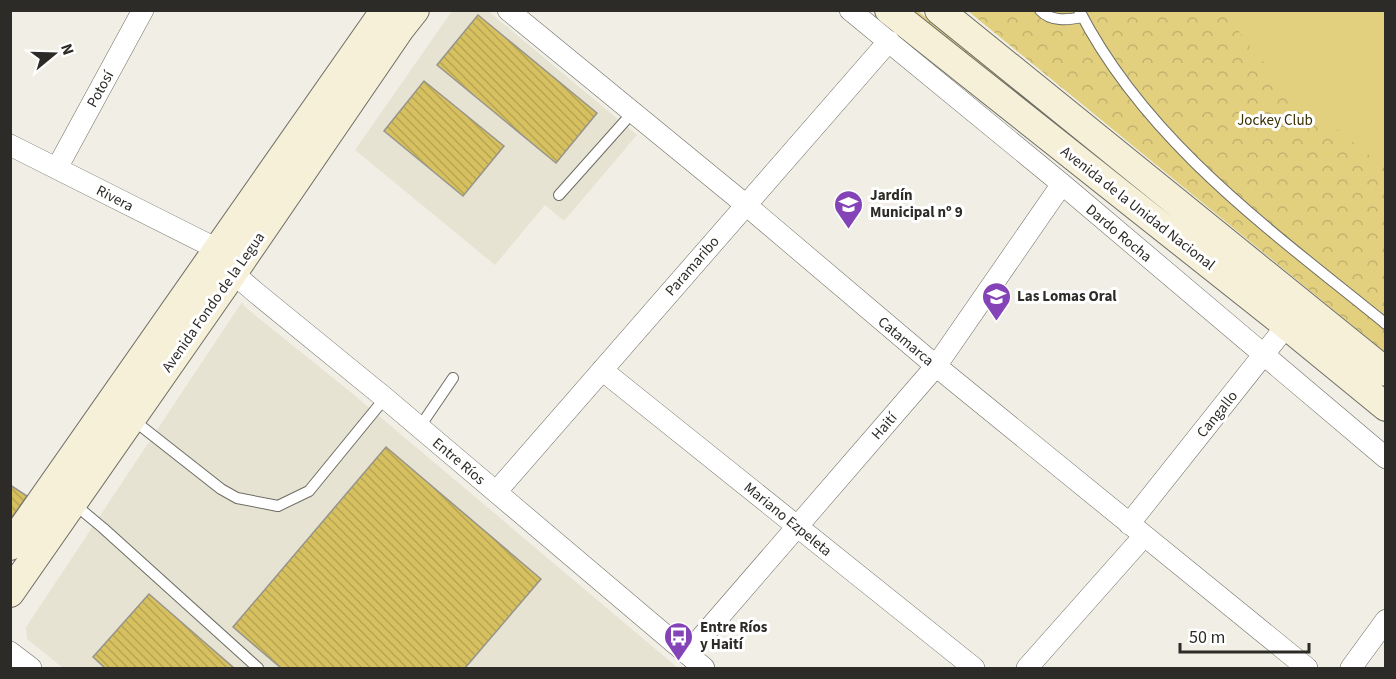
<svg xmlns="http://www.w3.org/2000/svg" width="1396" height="679" font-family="'Source Sans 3',sans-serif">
<defs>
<pattern id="grass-tufts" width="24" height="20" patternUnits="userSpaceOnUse" patternTransform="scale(1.5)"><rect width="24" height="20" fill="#e2d07f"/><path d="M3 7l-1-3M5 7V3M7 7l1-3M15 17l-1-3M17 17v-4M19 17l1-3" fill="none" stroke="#c2b36e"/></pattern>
<pattern id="park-crowns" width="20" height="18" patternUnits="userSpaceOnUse" patternTransform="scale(1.5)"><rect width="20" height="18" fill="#e2d07f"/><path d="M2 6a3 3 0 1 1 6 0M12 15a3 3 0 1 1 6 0" fill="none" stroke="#c2b36e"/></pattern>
<pattern id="building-back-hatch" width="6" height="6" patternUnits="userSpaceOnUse" patternTransform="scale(1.5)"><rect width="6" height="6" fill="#d6c05f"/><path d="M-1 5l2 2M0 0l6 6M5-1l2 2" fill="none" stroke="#b8a553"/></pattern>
</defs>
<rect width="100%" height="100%" fill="#f1efe5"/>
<path fill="#e7e3d2" d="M452 11H488L637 135 564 221 545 205 495 265 355 150Z
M242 302 245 307 353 394 678 668H63L27 639 26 627Z"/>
<path fill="url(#grass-tufts)" d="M904 11H918L1093 152 1255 288Z"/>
<path fill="url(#park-crowns)" d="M968 11H1385V352Z"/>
<path fill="#e2d07f" d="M1224 11H1385V168L1288 89 1251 48Z"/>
<path fill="url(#building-back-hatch)" stroke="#96948b" stroke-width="1.5" d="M478 15 597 113 556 163 437 65Z
M424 81 504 146 463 196 384 131Z
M386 447 541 579 465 668H281L233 627Z
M10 485 27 496 13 516 10 514Z
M149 594 234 668H105L93 657Z"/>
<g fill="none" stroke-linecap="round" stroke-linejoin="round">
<defs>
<path id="lane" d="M1040 10C1051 22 1068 20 1082 17
M1079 10C1147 143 1273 232 1386 324
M559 195 633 112
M132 419 221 489 237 498 278 506 309 491 385 398
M419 428 453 378
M73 503 103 528 258 668"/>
<path id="street" d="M508 10 746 205 936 366 1307 668
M850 10 1062 184 1386 458
M10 145 219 250 233 273 255 292 385 398 704 668
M57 168 143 10
M602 370 974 668
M496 492 889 41
M1129 524 1295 315
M10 652 31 668
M687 654 936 366 1062 184
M1027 668 1144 536
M1351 668 1386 620"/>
<path id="secondary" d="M889 10 1286 325 1386 407
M939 10 1386 372
M10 546 385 10
M10 593 233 273 400 29 415 10"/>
</defs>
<use href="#lane" stroke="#6e6d64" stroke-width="12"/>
<use href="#street" stroke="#6e6d64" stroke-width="22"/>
<use href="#secondary" stroke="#6e6d64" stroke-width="30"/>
<use href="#lane" stroke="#fff" stroke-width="10"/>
<use href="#street" stroke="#fff" stroke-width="21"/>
<use href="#secondary" stroke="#f6f0d8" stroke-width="28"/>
</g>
<defs>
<symbol id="school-pin" viewBox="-11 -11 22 30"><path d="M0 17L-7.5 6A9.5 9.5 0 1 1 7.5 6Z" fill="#8444b8" stroke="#fff"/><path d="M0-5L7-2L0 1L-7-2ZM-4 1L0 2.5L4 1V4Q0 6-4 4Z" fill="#fff"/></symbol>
<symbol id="bus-pin" viewBox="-11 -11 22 30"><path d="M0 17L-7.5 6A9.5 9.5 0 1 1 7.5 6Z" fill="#8444b8" stroke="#fff"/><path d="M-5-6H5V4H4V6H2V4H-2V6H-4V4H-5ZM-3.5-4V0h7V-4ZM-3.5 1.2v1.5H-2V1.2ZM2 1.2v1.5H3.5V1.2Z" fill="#fff"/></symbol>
</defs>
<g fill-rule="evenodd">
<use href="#school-pin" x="832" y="188" width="33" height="45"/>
<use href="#school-pin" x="980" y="280" width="33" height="45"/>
<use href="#bus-pin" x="662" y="620" width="33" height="45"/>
</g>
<g text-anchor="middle" stroke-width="6" stroke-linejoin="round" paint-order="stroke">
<g font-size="15" fill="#2c2b27" stroke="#fff">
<text transform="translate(100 89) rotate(-61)" y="5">Potosí</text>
<text transform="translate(115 198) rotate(27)" y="5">Rivera</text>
<text transform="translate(1138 208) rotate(38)" y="5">Avenida de la Unidad Nacional</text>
<text transform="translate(1119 233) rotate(40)" y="5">Dardo Rocha</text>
<text transform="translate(692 266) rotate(-49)" y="5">Paramaribo</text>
<text transform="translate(213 302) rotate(-55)" y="5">Avenida Fondo de la Legua</text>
<text transform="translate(906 341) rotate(40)" y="5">Catamarca</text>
<text transform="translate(1217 414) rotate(-51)" y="5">Cangallo</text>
<text transform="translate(884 426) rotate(-49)" y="5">Haití</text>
<text transform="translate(459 461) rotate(40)" y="5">Entre Ríos</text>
<text transform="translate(788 519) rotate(39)" y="5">Mariano Ezpeleta</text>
</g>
<g font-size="15" fill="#393004" stroke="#fff">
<text x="1275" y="125">Jockey Club</text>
</g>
<g font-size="15" font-weight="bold" fill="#2c2b27" stroke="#fff" text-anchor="start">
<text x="870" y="200">Jardín<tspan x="870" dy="17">Municipal nº 9</tspan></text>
<text x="1017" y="301">Las Lomas Oral</text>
<text x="700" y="632">Entre Ríos<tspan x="700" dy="17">y Haití</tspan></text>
</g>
</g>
<rect width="1396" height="679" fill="none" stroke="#2c2b27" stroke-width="24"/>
<g transform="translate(54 54) rotate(71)" stroke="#ffffff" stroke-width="4.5" paint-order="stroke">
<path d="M0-4.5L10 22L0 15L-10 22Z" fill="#2c2b27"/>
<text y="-9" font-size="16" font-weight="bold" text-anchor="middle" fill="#2c2b27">N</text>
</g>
<path d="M1180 643v9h129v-9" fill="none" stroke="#2c2b27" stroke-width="3"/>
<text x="1189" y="643" font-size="18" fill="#2c2b27" stroke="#ffffff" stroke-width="4.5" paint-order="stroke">50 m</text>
</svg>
